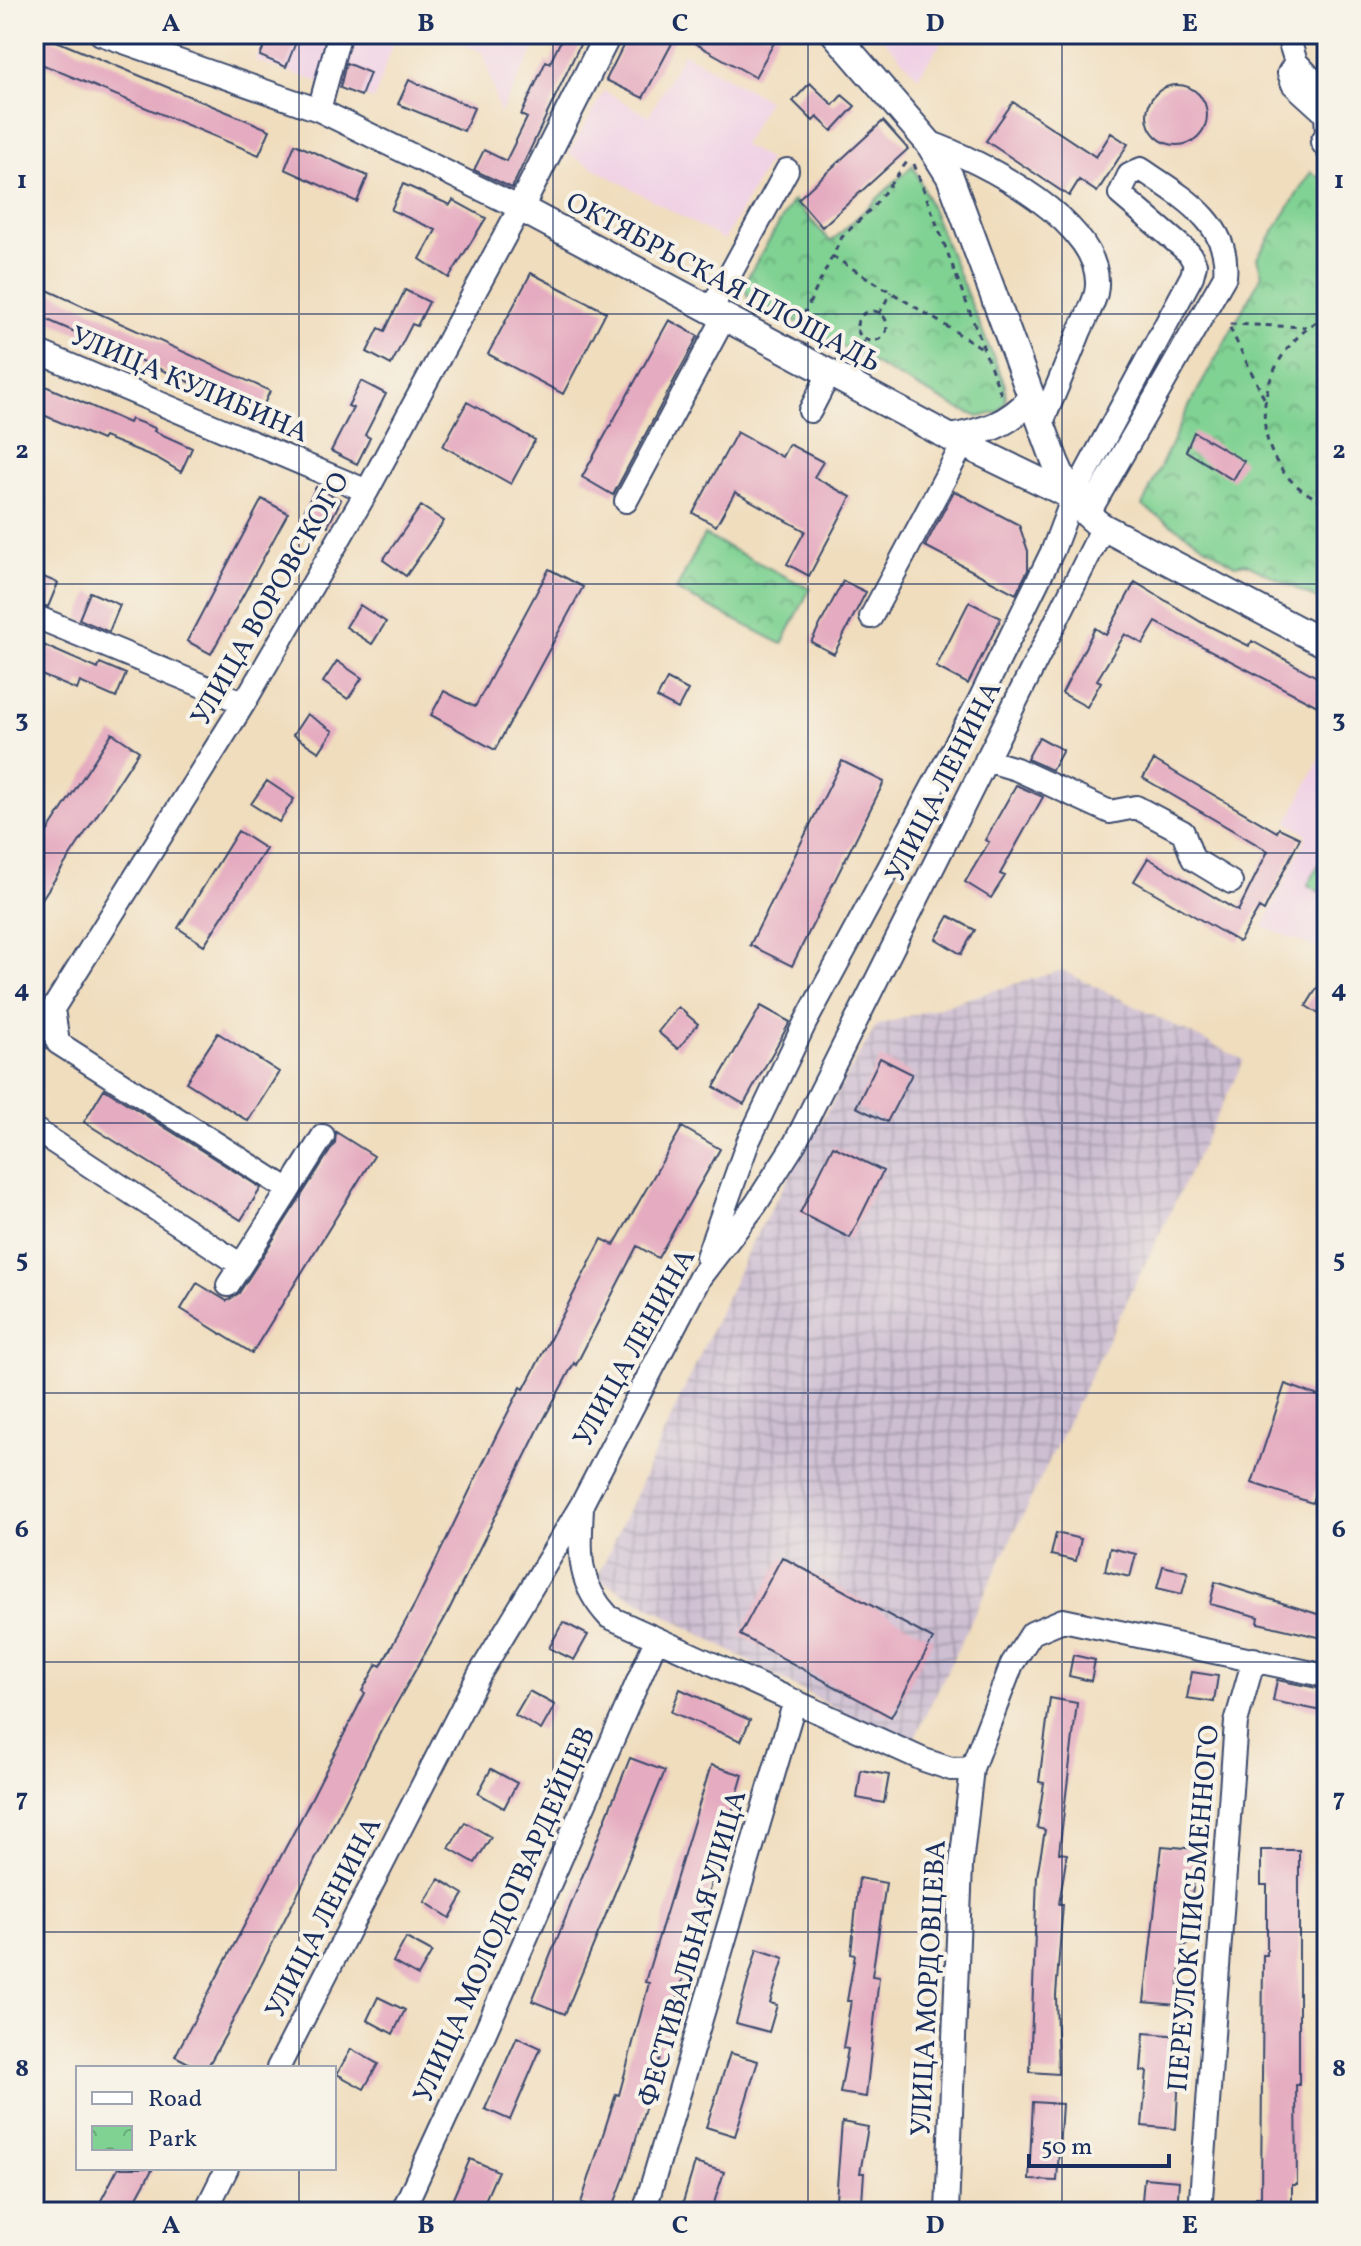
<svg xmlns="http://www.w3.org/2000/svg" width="1361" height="2246" font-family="Vollkorn,serif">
<defs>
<pattern id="industrial-grid" width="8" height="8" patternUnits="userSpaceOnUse" patternTransform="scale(2)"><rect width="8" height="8" fill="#cebed2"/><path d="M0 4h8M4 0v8" fill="none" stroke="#a69bae"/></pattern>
<pattern id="park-crowns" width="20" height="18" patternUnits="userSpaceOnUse" patternTransform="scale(2)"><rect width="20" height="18" fill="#80d293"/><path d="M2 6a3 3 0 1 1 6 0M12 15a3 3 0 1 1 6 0" fill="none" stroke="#68ab7b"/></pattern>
</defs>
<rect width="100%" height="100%" fill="#f7f3e8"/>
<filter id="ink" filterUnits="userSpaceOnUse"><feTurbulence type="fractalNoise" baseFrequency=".0125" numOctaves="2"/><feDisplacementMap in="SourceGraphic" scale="16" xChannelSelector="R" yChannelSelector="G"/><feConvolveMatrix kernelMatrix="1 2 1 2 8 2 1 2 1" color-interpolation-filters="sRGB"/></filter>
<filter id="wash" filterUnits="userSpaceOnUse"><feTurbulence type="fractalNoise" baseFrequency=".006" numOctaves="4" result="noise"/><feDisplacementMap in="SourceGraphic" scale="32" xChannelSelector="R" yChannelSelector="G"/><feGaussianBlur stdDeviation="1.8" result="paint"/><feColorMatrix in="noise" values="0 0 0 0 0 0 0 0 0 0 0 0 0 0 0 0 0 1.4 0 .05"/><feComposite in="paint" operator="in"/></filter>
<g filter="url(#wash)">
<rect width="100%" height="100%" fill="#f0ddbd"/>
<path fill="#f0d0e5" d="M263 34H396L374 100 256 61Z
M439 34H542L500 114 484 53Z
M879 34H947L918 77Z
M683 53 768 100 743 145 769 160 724 240 569 154 604 91 649 116Z
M1322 754 1327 758V952L1263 927 1307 835 1288 822Z"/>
<path fill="url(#industrial-grid)" d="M1062 970 1244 1060 909 1749 597 1578 753 1240 876 1026Z"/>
<path fill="#80d293" stroke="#4e8078" stroke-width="2" d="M1327 848V896L1308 885Z"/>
<path fill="url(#park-crowns)" stroke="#4e8078" stroke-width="2" d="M913 165 1005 385 1006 401 999 412 979 417 955 407 748 296 743 285 793 200 831 242Z
M1311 172 1327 182V604L1246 563 1235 565 1142 506 1187 410 1262 275 1257 258Z
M704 535 810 589 782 644 676 590Z"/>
<g id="blocks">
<path fill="#e5abc0" d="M269 34 296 42 286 67 260 56Z
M564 34H585L512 188 474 170 484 150 506 161 527 118 521 115 546 61 550 63Z
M629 34H677L643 98 606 80Z
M678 34H779L755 77Z
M42 35 270 130 259 155 34 61Z
M346 63 370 73 361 96 340 88Z
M409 80 474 108 464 131 398 104Z
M810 83 833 105 842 95 855 106 832 131 817 117 813 121 793 101Z
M1147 115a30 30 0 1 1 60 0a30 30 0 1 1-60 0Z
M1013 102 1096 157 1111 133 1128 144 1097 192 1079 180 1069 196 986 141Z
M883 121 908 149 822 227 798 199Z
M295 144 368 176 357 202 285 169Z
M403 184 450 205 453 200 486 218 449 278 420 259 436 230 391 210Z
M531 273 606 312 563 394 488 354Z
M34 284 270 391 260 413 34 314Z
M405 290 429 302 417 326 412 324 391 365 367 352 379 328 385 331Z
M669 320 698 336 613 495 582 477Z
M34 381 129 423 131 419 155 428 154 431 192 448 181 472 157 458 104 437 102 440 34 411Z
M361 381 386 394 365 435 370 438 357 464 331 451 353 408 348 406Z
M467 402 535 440 511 484 443 446Z
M737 432 782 457 789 444 823 462 814 477 851 497 809 576 787 564 805 531 735 492 716 526 693 513Z
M1194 432 1244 461 1233 480 1186 451Z
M316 487 341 500 328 526 303 513Z
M954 491 1019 525 1028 551V570L1016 594 925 546Z
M262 499 288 513 211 654 187 641Z
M421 506 444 521 406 576 383 560Z
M549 569 583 587 495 750 431 715 444 691 475 707Z
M34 573 58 583 48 607 34 602Z
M843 581 866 592 834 654 811 642Z
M1135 582 1201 622 1249 646 1252 641 1315 676 1327 685V711L1156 622 1143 644 1125 634 1097 680 1101 682 1087 707 1062 693 1095 628 1106 635Z
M90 592 120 605 109 632 79 619Z
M969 602 1001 618 968 684 936 667Z
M360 605 386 622 372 644 346 627Z
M34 641 98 669 100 663 126 674 116 698 80 682 77 690 34 672Z
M337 661 362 678 348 699 323 682Z
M667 679 688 690 678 709 657 698Z
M307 714 333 731 319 752 293 735Z
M112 733 139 751 34 911V852Z
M1039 737 1063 750 1052 770 1027 759Z
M1154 760 1277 832 1279 828 1300 838 1264 911 1259 908 1239 942 1134 881 1148 858 1238 911 1268 851 1143 778Z
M842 761 884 782 792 966 750 945Z
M267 781 294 799 279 822 251 804Z
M1016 785 1043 797 1000 874 1005 876 991 898 965 882 989 842 985 840Z
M238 831 266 849 204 945 178 928Z
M949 916 975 930 961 954 936 939Z
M1327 972V1019L1306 1006Z
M761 1006 790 1022 744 1104 714 1087Z
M678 1007 698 1024 678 1049 658 1032Z
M218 1033 279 1072 248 1121 186 1082Z
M880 1058 912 1074 887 1122 856 1107Z
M104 1089 261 1188 241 1220 84 1122Z
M682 1127 720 1149 658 1258 637 1246 576 1365 574 1363 538 1430 446 1616 381 1731 226 2034 207 2068H198L175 2056 305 1811 365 1693 362 1691 377 1664 381 1666 416 1602 498 1432 521 1387 524 1389 602 1239 614 1245Z
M336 1132 374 1156 252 1353 181 1309 197 1283 227 1301 239 1293 335 1143Z
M833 1146 883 1171 850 1238 800 1213Z
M1285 1384 1327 1399V1457L1312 1503 1252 1483Z
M1056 1533 1081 1539 1076 1561 1051 1555Z
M1110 1548 1136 1554 1130 1577 1105 1571Z
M782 1557 933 1639 891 1717 740 1635Z
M1163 1566 1188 1572 1182 1594 1157 1588Z
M1215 1582 1327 1617V1639L1258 1623 1259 1617 1210 1604Z
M563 1622 588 1635 574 1660 549 1648Z
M1073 1655 1095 1660 1091 1681 1069 1676Z
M1192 1672 1218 1676 1214 1702 1187 1698Z
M1277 1680 1327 1690V1712L1273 1701Z
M680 1689 750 1720 741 1741 671 1712Z
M529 1691 555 1705 541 1730 515 1715Z
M1050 1698 1077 1703 1059 1853 1067 1854 1059 1904H1063L1056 1995 1058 2074 1030 2072 1037 1876 1045 1830 1037 1828 1044 1783 1039 1782Z
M630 1758 665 1771 565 2014 532 2001Z
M711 1765 743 1775 626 2173 611 2212 581 2203 616 2094 619 2095 649 1983 645 1982Z
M491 1769 517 1783 504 1808 478 1793Z
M861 1770 889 1775 884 1803 857 1798Z
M465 1822 491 1837 475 1863 449 1848Z
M1162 1846 1197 1849 1187 1945H1182L1177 2005 1144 2002Z
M1261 1850H1299V2085H1296L1297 2185H1292V2212H1256V2197H1261L1263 1955H1267V1885H1261Z
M859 1878 886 1883 872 1976 879 1977 866 2097 840 2093 848 2049 843 2048 851 2001H847L855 1955 851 1954Z
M439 1879 464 1894 450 1918 425 1902Z
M406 1938 432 1952 418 1976 393 1962Z
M757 1949 784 1958 770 2003 777 2005 769 2032 736 2023Z
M378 1997 405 2010 393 2034 367 2020Z
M1144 2033 1181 2036 1176 2129 1142 2126 1147 2071H1141Z
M517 2037 541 2048 510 2120 485 2109Z
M351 2049 378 2064 364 2089 337 2074Z
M730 2053 758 2061 735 2136 706 2127Z
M1033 2102 1062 2104 1057 2181 1029 2180Z
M842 2122 868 2127 860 2173H864L862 2201 836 2199Z
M470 2159 498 2171 480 2212H447Z
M695 2163 724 2172 711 2212H680Z
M118 2168H153L129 2212H95Z
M1144 2178 1179 2181 1177 2212H1141Z"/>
</g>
</g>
<g filter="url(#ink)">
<use href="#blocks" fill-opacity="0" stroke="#3b496c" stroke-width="2"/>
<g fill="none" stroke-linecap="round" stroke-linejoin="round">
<defs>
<path id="minor" d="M1287 34 1296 62 1327 95
M1296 62 1289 73 1293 84 1326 114 1327 133 1322 142 1327 149
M319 110 339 36
M928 142C980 160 1110 225 1096 293 1093 306 1084 321 1079 333 1067 364 1054 394 1041 425
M710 311 787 170
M34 350 367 491
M810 411 829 374
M626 501 724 318
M34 616 244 703
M871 617 963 444
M986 760 1016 769 1110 812 1136 807 1183 832 1193 859 1231 882
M34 1039 244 703 367 491 520 208 319 110 101 34
M34 1129 241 1265 289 1190 58 1043 53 1009
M289 1190 323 1136
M707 1257 748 1142 805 1023 979 701 1053 550 1073 497 1192 276 1195 264 1189 253 1120 194 1129 175 1141 169C1179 195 1231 222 1225 276L1087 516
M228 1285 241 1265
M582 1507C580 1553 576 1582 609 1617L924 1760 951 1769 972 1768
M278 2068 479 1675 582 1504 700 1277 756 1204 795 1143 1103 527
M205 2212 227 2168
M402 2212 482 2039 656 1640
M644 2212 795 1701
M947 2212 961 1865 972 1768 1012 1664 1032 1633 1063 1620 1327 1676
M1200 2212 1236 1722 1254 1659"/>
<path id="major" d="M608 34 520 208 951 438 1073 497
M835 34 928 142 950 177 1055 461C1066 487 1078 511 1103 527L1327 645
M951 438C985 431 1008 425 1031 399"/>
</defs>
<use href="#minor" stroke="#3b496c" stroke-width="26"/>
<use href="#major" stroke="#3b496c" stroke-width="30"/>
<path stroke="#3b496c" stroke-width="3" stroke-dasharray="6 6" stroke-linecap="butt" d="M914 164 1002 397
M832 256 982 348
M857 326a15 15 0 1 1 30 0a15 15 0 1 1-30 0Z
M879 314 891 292
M1327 316C1248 356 1239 470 1327 503
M798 326 842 237 874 206 910 158
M856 357 865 340
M1264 398 1228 324 1306 327"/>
<use href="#minor" stroke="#fff" stroke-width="22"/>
<use href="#major" stroke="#fff" stroke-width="26"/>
</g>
</g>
<path fill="none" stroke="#1b2f5e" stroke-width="2" stroke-opacity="0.55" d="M299 34V2068M553 34V2212M808 34V2212M1062 34V2212M34 314H1327M34 584H1327M34 853H1327M34 1123H1327M34 1393H1327M34 1662H1327M34 1932H1327M299 2168V2212"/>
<g text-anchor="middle" stroke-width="8" stroke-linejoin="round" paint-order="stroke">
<g font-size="28" fill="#1b2f5e" stroke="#f7f3e8">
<text transform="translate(724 281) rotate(28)" y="10">ОКТЯБРЬСКАЯ ПЛОЩАДЬ</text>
<text transform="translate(190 383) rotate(23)" y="10">УЛИЦА КУЛИБИНА</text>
<text transform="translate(269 598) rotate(-60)" y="10">УЛИЦА ВОРОВСКОГО</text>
<text transform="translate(942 781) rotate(-63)" y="10">УЛИЦА ЛЕНИНА</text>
<text transform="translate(633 1347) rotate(-61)" y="10">УЛИЦА ЛЕНИНА</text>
<text transform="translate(1192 1908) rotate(-85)" y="10">ПЕРЕУЛОК ПИСЬМЕННОГО</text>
<text transform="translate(503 1914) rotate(-66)" y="10">УЛИЦА МОЛОДОГВАРДЕЙЦЕВ</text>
<text transform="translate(322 1917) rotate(-63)" y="10">УЛИЦА ЛЕНИНА</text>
<text transform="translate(691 1948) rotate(-74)" y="10">ФЕСТИВАЛЬНАЯ УЛИЦА</text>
<text transform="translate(927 1988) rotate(-87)" y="10">УЛИЦА МОРДОВЦЕВА</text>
</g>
</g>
<rect width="1361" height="2246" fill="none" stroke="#f7f3e8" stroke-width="88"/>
<rect x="76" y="2066" width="260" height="104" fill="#f7f3e8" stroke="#9fa5b1" stroke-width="2"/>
<rect x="92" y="2092" width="40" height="12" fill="#ffffff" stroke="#9fa5b1" stroke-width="2"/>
<text x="148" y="2106" font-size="24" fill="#1b2f5e">Road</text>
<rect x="92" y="2126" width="40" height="24" fill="url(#park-crowns)" stroke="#9fa5b1" stroke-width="2"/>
<text x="148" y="2146" font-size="24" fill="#1b2f5e">Park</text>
<path d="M1029 2154v12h140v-12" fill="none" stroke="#1b2f5e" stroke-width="4"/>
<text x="1041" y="2154" font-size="24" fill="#1b2f5e" stroke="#f7f3e8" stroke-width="6" paint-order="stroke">50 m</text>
<rect x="44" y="44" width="1273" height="2158" fill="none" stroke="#1b2f5e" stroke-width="3"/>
<g font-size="26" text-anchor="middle" font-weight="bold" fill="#1b2f5e">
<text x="171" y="31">A</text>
<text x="426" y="31">B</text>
<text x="680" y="31">C</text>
<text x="935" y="31">D</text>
<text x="1190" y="31">E</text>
<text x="22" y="188">1</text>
<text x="1339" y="188">1</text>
<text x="22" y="458">2</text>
<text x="1339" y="458">2</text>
<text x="22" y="727">3</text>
<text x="1339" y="727">3</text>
<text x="22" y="997">4</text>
<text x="1339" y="997">4</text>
<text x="22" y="1267">5</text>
<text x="1339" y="1267">5</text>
<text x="22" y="1537">6</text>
<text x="1339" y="1537">6</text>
<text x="22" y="1806">7</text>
<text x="1339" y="1806">7</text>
<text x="22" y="2076">8</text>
<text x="1339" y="2076">8</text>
<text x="171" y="2233">A</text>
<text x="426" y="2233">B</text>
<text x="680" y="2233">C</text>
<text x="935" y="2233">D</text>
<text x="1190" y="2233">E</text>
</g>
</svg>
